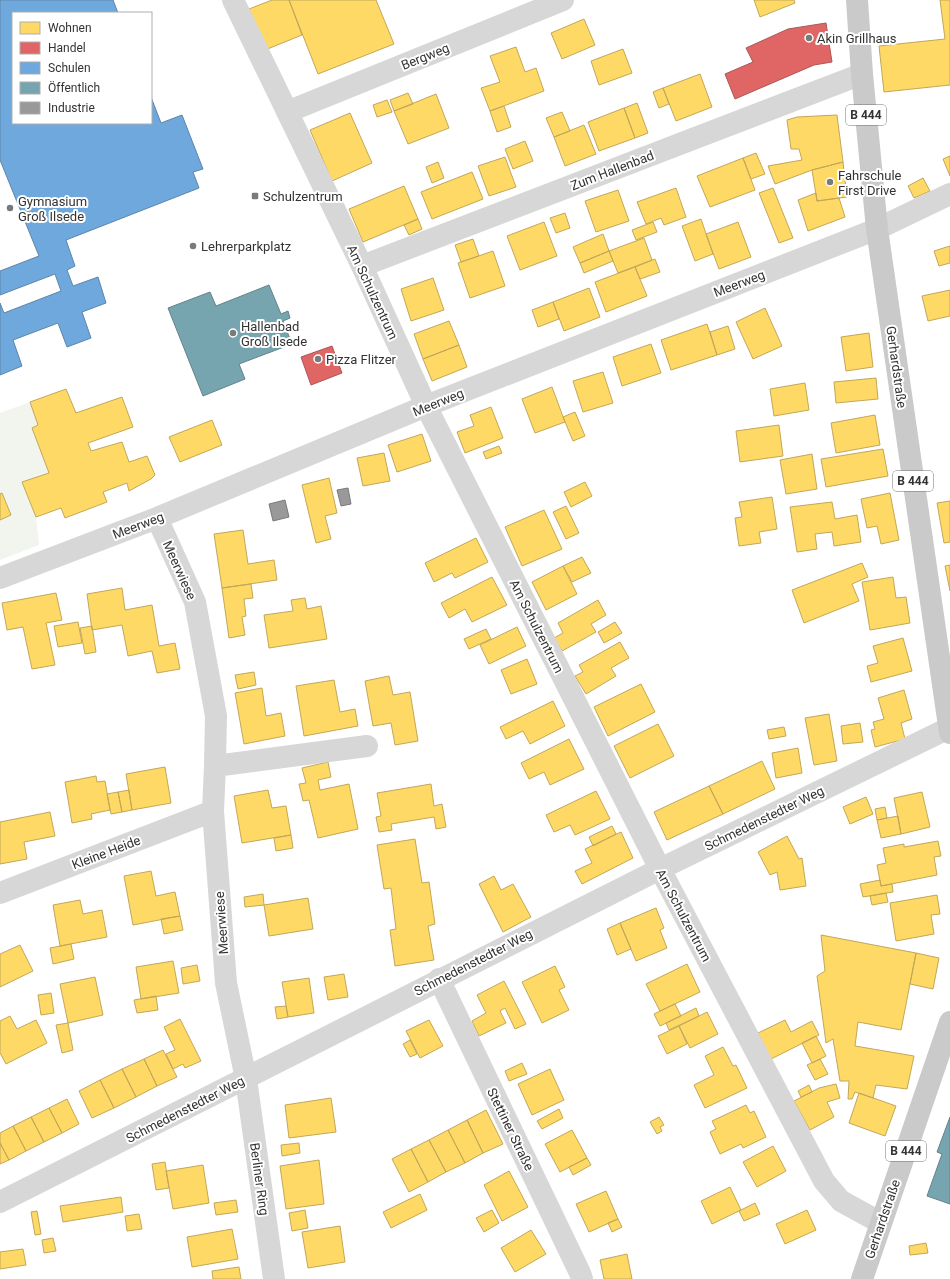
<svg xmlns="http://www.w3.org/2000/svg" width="950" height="1279" font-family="Roboto,sans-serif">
<rect width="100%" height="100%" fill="#fff"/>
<path fill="#f1f5ed" d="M30 402 38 425 32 428 49 473 22 482 36 517 39 545 0 560V413Z"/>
<path fill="#ffd966" stroke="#c2a757" d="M272 0H289L302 35 265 50 249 9Z
M289 0H376L394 44 318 74Z
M754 0H794L795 3 760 17Z
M940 0H950V85L884 92 879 46 945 39Z
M584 19 595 45 562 59 551 33Z
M516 47 525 72 536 68 544 91 490 111 481 88 500 82 490 56Z
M623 49 632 73 599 85 591 61Z
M700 74 712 107 676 121 663 88Z
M663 88 669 104 659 108 653 92Z
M408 93 413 104 394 111 390 100Z
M436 94 449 128 408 144 394 111Z
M387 100 392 112 377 117 373 105Z
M637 103 648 133 635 138 624 108Z
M504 106 511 127 497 132 490 111Z
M624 108 635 138 599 151 588 122Z
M562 112 570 131 554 137 546 118Z
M350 113 372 163 332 181 310 130Z
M837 115 843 162 812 170 775 184 768 166 802 160 799 149H791L787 120 797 117Z
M584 125 596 154 565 166 554 137Z
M525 141 533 161 513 169 505 149Z
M756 153 765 174 751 179 743 158Z
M950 156V176L943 159Z
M505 157 516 187 489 196 478 166Z
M743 158 755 190 710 207 697 176Z
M438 162 444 178 432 183 426 167Z
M843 162 847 197 817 201 812 170Z
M472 172 483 199 432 219 421 192Z
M923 178 930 191 914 198 908 186Z
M404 186 418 219 363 242 349 209Z
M676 188 686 217 664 225 661 218 646 224 637 202Z
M773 188 793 238 779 243 759 193Z
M618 190 629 221 596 232 585 201Z
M816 193 817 201 839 198 845 217 808 231 798 200Z
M565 213 570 228 556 233 550 218Z
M418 219 422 229 409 235 404 225Z
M701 219 713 254 695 261 682 226Z
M544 222 557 256 520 270 507 236Z
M653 222 657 232 636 240 632 230Z
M738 222 751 257 719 269 706 234Z
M603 234 609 251 580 263 573 247Z
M644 238 652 260 618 273 609 251Z
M473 239 479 256 461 262 455 245Z
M950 246V263L939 266 934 251Z
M493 251 505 286 470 298 458 263Z
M609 251 613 261 584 273 580 263Z
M655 259 660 272 640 279 635 267Z
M635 267 647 296 606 312 595 282Z
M433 278 444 310 411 321 401 289Z
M589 288 600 317 564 331 553 302Z
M950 290V316L928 321 922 296Z
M553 302 559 319 538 327 532 310Z
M765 308 782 346 753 359 736 322Z
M449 321 459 345 423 359 414 334Z
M707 324 717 355 671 370 661 340Z
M728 326 735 349 717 355 710 332Z
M869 333 873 367 846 371 841 337Z
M651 344 661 373 622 386 613 357Z
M459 345 467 367 432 381 423 359Z
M603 372 613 403 583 412 573 381Z
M876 378 878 399 836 403 834 382Z
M805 383 809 410 774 416 770 389Z
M552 387 565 422 535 433 522 399Z
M66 389 76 413 122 397 133 427 88 443 91 451 122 442 129 462 147 456 155 475 151 479 129 491 127 483 103 492 107 502 65 518 61 508 36 517 22 482 49 473 32 428 38 425 30 402Z
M491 407 503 438 465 453 457 432 474 426 470 415Z
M575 412 585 436 573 441 563 417Z
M875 415 880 445 836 453 831 423Z
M212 420 222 445 180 462 169 437Z
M779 425 783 456 740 462 736 431Z
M422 434 431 461 397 472 388 445Z
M499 446 502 453 486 459 483 452Z
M883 449 888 476 826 487 821 459Z
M384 453 390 481 363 486 357 458Z
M812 454 817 489 786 494 780 460Z
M329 478 337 513 325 516 331 539 316 543 302 485Z
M585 482 592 496 571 507 564 492Z
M2 493 11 515 0 520V494Z
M890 493 899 540 881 544 877 526 867 528 861 499Z
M772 497 777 529 759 532 761 543 739 546 735 518 742 517 739 502Z
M950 501V542L944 543 937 503Z
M832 502 835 519 857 515 861 542 834 546 832 532 815 534 817 549 797 552 790 507Z
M566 506 579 533 566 539 553 512Z
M544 510 562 549 522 566 505 527Z
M243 530 248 564 274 560 277 580 222 588 214 534Z
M476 538 488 562 455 578 452 573 434 582 425 563Z
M582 557 591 573 572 582 563 566Z
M862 563 868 577 852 584 859 601 804 623 792 590Z
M950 565V591L945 566Z
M563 566 577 594 546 610 532 582Z
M492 577 507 605 472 622 465 609 449 618 441 603Z
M893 577 896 598 906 597 910 623 870 630 862 582Z
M251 584 253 598 244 599 246 616 242 617 245 635 229 638 222 588Z
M122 588 125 610 152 605 159 646 175 643 180 669 157 673 152 651 128 656 122 625 92 630 87 594Z
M56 593 62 620 46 623 55 665 32 669 23 627 7 630 2 603Z
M305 598 307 609 321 606 327 639 269 648 264 615 293 611 291 600Z
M598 600 606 615 591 624 596 632 562 651 554 638 563 633 558 623Z
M78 622 82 643 58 647 54 626Z
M615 622 622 633 604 643 598 632Z
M92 626 96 652 85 654 80 628Z
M517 627 526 646 489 664 480 645Z
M486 629 491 639 469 649 464 639Z
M903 638 912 671 871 682 867 666 878 663 873 646Z
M620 642 629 658 611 668 616 676 586 694 575 676 583 672 579 665Z
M527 659 537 684 511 694 501 670Z
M254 672 256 685 238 689 235 675Z
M389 676 393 695 410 692 418 741 395 745 391 723 373 726 365 681Z
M334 680 340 712 355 709 358 726 304 736 296 686Z
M641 684 655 712 608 736 594 707Z
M262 688 266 716 281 713 285 736 244 744 235 693Z
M904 690 912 719 901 723 905 739 875 747 871 730 875 729 873 722 884 719 878 698Z
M553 701 565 726 530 744 523 731 506 739 500 727Z
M829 714 837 761 814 765 805 718Z
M860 723 863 742 843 744 841 726Z
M658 724 674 756 630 778 614 746Z
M784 727 786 736 769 739 767 730Z
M569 739 584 769 550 785 544 772 529 779 521 763Z
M798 748 802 773 776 778 772 753Z
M762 761 775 789 723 814 709 786Z
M328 762 331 777 318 780 320 790 349 784 358 829 318 838 309 800 303 801 299 784 306 783 302 768Z
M165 767 171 803 132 810 126 774Z
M96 776 97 782 105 781 110 810 91 814 92 819 72 823 65 782Z
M431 784 434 806 442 804 446 827 436 829 434 817 391 824 392 830 379 832 376 817 381 816 377 793Z
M709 786 723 814 667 840 654 812Z
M129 790 132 810 122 812 118 792Z
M268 790 272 808 286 806 291 835 242 843 234 796Z
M596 791 610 819 575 835 570 825 554 832 546 815Z
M118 792 122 812 111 814 107 794Z
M922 792 930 827 901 834 894 798Z
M866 797 873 814 850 824 843 807Z
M885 807 887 818 877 820 875 809Z
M50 812 55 836 24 842 27 859 0 864V822Z
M898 816 901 834 881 838 877 820Z
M612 826 616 834 593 846 589 837Z
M621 832 633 858 582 884 575 871 592 863 585 849Z
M291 835 293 848 276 851 274 838Z
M787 836 799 859 802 858 806 886 780 890 777 872 770 875 758 852Z
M415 839 422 883 429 882 435 924 428 926 434 960 395 966 390 930 396 929 391 888 384 889 377 845Z
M938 841 941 856 934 857 937 875 881 886 877 865 886 863 883 848 904 844V847Z
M151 871 156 896 175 892 180 916 133 925 124 876Z
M494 876 501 890 513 884 531 917 503 932 479 884Z
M880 880 881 886 892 884 893 892 863 897 860 884Z
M886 893 888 902 872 905 870 896Z
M263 894 264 905 245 907 244 897Z
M937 895 940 914 931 915 934 934 896 941 890 903Z
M308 898 313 929 269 936 264 905Z
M80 900 83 914 102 910 107 937 60 946 53 905Z
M656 908 664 928 660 930 667 948 636 961 620 923Z
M180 916 183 930 164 934 161 919Z
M620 923 631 949 617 955 607 929Z
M821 935 916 953 901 1030 858 1022 855 1046 914 1056 907 1089 876 1085 873 1098 855 1092 852 1099H848L849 1081H840L833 1039 826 1043 817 976 825 971Z
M71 944 74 959 53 964 50 948Z
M20 945 33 971 0 987V954Z
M916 953 939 958 933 989 910 984Z
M173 961 179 993 141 999 136 967Z
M687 964 700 992 660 1011 646 984Z
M197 965 200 981 183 984 181 968Z
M555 966 565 987 559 990 569 1010 542 1023 522 982Z
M344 974 348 997 328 1000 324 977Z
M95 977 103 1015 68 1023 60 984Z
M309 978 314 1013 288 1017 282 982Z
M504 981 526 1024 515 1029 505 1008 500 1011 506 1023 479 1036 472 1021 486 1013 477 995Z
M51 993 54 1013 41 1015 38 995Z
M156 996 158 1010 137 1013 134 1000Z
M675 1004 681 1016 660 1026 654 1014Z
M286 1006 288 1017 277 1019 275 1007Z
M696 1008 699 1016 669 1030 666 1023Z
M707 1012 718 1034 690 1048 679 1026Z
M10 1016 17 1029 36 1020 47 1043 6 1064 0 1053V1021Z
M180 1019 201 1061 185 1068 183 1064 173 1069 166 1054 175 1050 164 1027Z
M429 1020 443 1046 420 1058 406 1031Z
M785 1020 791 1032 812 1021 819 1035 771 1059 758 1033Z
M68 1023 73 1050 62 1053 56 1025Z
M679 1026 687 1044 667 1054 658 1036Z
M816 1036 826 1056 812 1063 802 1043Z
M410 1040 417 1054 410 1057 403 1044Z
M723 1047 733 1066 736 1065 747 1088 705 1108 694 1085 714 1075 705 1056Z
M163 1050 177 1077 157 1086 144 1059Z
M144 1059 157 1086 136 1097 122 1069Z
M820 1059 828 1074 815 1080 807 1065Z
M522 1063 527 1074 509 1081 505 1071Z
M122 1069 136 1097 114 1108 100 1080Z
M550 1069 564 1100 532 1115 518 1084Z
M100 1080 114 1108 92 1118 79 1091Z
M836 1084 840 1098 827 1102 834 1117 810 1130 794 1101 819 1088Z
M809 1085 812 1092 801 1097 798 1091Z
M859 1093 896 1106 885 1136 849 1123Z
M331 1098 336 1132 289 1138 285 1105Z
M67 1099 79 1124 62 1133 49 1108Z
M746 1105 750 1113 754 1111 766 1137 743 1148 741 1144 720 1154 710 1132 716 1129 712 1121Z
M49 1108 62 1133 44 1142 31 1117Z
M559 1109 563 1118 542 1129 537 1121Z
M486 1110 503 1144 483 1153 467 1120Z
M31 1117 44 1142 26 1151 13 1126Z
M659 1117 664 1125 660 1127 662 1131 657 1134 650 1122Z
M467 1120 483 1153 465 1163 448 1130Z
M13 1126 26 1151 9 1160 0 1143V1133Z
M448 1130 465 1163 446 1172 429 1140Z
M572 1130 587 1158 560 1172 545 1144Z
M429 1140 446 1172 428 1182 411 1149Z
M0 1143 9 1160 0 1164Z
M299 1143 300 1153 282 1156 281 1145Z
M773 1146 786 1171 757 1187 743 1162Z
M411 1149 428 1182 409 1192 392 1159Z
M587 1158 591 1165 573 1175 569 1167Z
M319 1160 324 1204 286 1209 280 1166Z
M165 1162 169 1188 156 1190 152 1164Z
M203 1165 209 1203 173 1209 166 1171Z
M509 1171 528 1207 502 1221 484 1185Z
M730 1187 741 1210 712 1224 701 1201Z
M606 1191 618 1219 589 1232 576 1204Z
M420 1194 427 1210 391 1228 383 1212Z
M121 1197 123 1212 63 1222 60 1206Z
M236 1200 238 1212 216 1215 214 1203Z
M755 1203 760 1214 744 1221 739 1211Z
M305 1210 308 1228 292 1231 289 1213Z
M492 1210 499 1223 484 1232 476 1218Z
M807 1210 816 1230 785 1244 776 1224Z
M37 1211 41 1234 35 1235 31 1212Z
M139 1214 142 1229 127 1231 125 1216Z
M618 1219 622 1227 612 1232 608 1223Z
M340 1226 345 1262 308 1268 302 1232Z
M232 1229 238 1259 192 1267 187 1237Z
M531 1230 546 1254 515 1272 501 1248Z
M53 1238 56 1251 44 1253 42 1240Z
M926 1243 928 1253 910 1255 909 1246Z
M23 1249 26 1265 0 1269V1252Z
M627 1254 632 1279H604L600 1260Z
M239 1267 241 1279H213L212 1271Z"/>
<path fill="#e06666" stroke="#ac5757" d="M826 23 832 62 814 65 735 99 725 74 753 62 746 48 788 29Z
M332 346 342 373 311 385 301 357Z"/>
<path fill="#6fa8dc" stroke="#5d85a9" d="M0 0H113L118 13H13V123H151V97L161 123 182 115 203 169 193 172 199 188 66 240 75 266 67 270 73 286 98 277 106 303 82 312 91 338 67 347 58 323 13 340 22 366 0 375V303L4 313 61 291 55 274 0 295V271L39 256 0 160Z"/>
<path fill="#76a5af" stroke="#62838a" d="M269 285 281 314 288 311 290 318 283 321 292 344 239 364 245 379 203 396 168 308 210 292 216 306Z
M950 1117V1204L927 1196 942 1154 937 1152Z"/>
<path fill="#999" stroke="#7a7a7a" d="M348 488 351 504 341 506 337 490Z
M285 500 289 517 273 521 269 504Z"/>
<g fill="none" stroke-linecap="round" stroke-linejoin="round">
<path stroke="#d7d7d7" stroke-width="22" d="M233 0 362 266 426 406 660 869 824 1181 841 1201 881 1223
M287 112 563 0
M362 266 862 74
M157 518 195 602 216 716 215 766 213 811 226 983 246 1079 274 1279
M0 578 157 518 426 406 877 229 950 194
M215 766 367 746
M0 893 213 811
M439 979 580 1273 582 1279
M0 1202 660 869 949 728"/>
<path stroke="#cacaca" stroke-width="22" d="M857 0 862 74 877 229 950 733
M862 1279 950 1022"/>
</g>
<g fill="#7a7a7a" stroke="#fff" stroke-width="1.5">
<circle cx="809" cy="38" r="4"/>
<circle cx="830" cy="182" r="4"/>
<rect x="251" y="192" width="8" height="8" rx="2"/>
<circle cx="10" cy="208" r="4"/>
<circle cx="193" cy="246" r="4"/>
<circle cx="233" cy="333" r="4"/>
<circle cx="318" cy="359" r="4"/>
</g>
<g text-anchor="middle" stroke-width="4" stroke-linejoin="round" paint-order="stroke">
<g fill="#fff" stroke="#707070" stroke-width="1">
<rect x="846" y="105" width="40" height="20" rx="3"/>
<rect x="893" y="471" width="40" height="20" rx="3"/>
<rect x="886" y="1141" width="40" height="20" rx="3"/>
</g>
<g font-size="12" font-weight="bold" fill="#333">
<text x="866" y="119">B 444</text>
<text x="913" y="485">B 444</text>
<text x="906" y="1155">B 444</text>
</g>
<g font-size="13" fill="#333" stroke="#fff" text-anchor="start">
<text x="817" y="43">Akin Grillhaus</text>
<text x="838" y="180">Fahrschule<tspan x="838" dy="15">First Drive</tspan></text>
<text x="263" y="201">Schulzentrum</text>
<text x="18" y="206">Gymnasium<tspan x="18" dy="15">Groß Ilsede</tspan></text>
<text x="201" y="251">Lehrerparkplatz</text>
<text x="241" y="331">Hallenbad<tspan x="241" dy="15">Groß Ilsede</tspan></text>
<text x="326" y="364">Pizza Flitzer</text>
</g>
<g font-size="13" fill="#333" stroke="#fff">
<text transform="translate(425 56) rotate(-22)" y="5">Bergweg</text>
<text transform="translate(612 170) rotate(-21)" y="5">Zum Hallenbad</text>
<text transform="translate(739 283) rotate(-21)" y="5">Meerweg</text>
<text transform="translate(373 292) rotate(65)" y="5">Am Schulzentrum</text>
<text transform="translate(897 367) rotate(82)" y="5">Gerhardstraße</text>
<text transform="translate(438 402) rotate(-22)" y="5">Meerweg</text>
<text transform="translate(138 525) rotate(-21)" y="5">Meerweg</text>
<text transform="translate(180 570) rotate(66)" y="5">Meerwiese</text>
<text transform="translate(537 626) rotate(63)" y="5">Am Schulzentrum</text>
<text transform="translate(764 818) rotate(-26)" y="5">Schmedenstedter Weg</text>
<text transform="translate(106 852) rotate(-21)" y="5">Kleine Heide</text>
<text transform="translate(684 915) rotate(62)" y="5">Am Schulzentrum</text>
<text transform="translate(221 923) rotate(-94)" y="5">Meerwiese</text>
<text transform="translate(473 962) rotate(-27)" y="5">Schmedenstedter Weg</text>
<text transform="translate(185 1109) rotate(-27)" y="5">Schmedenstedter Weg</text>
<text transform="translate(511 1129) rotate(64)" y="5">Stettiner Straße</text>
<text transform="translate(260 1179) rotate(82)" y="5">Berliner Ring</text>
<text transform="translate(882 1219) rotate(-71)" y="5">Gerhardstraße</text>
</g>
</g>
<rect x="12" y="12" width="140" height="112" fill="#ffffff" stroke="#adadad"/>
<rect x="20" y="22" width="20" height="12" fill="#ffd966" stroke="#adadad"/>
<text x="48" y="32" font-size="12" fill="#333333">Wohnen</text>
<rect x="20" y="42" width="20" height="12" fill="#e06666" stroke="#adadad"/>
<text x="48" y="52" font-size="12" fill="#333333">Handel</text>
<rect x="20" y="62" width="20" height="12" fill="#6fa8dc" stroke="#adadad"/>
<text x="48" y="72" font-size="12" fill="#333333">Schulen</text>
<rect x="20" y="82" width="20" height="12" fill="#76a5af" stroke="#adadad"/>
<text x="48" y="92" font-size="12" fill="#333333">Öffentlich</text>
<rect x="20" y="102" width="20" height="12" fill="#999999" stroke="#adadad"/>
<text x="48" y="112" font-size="12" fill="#333333">Industrie</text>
</svg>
